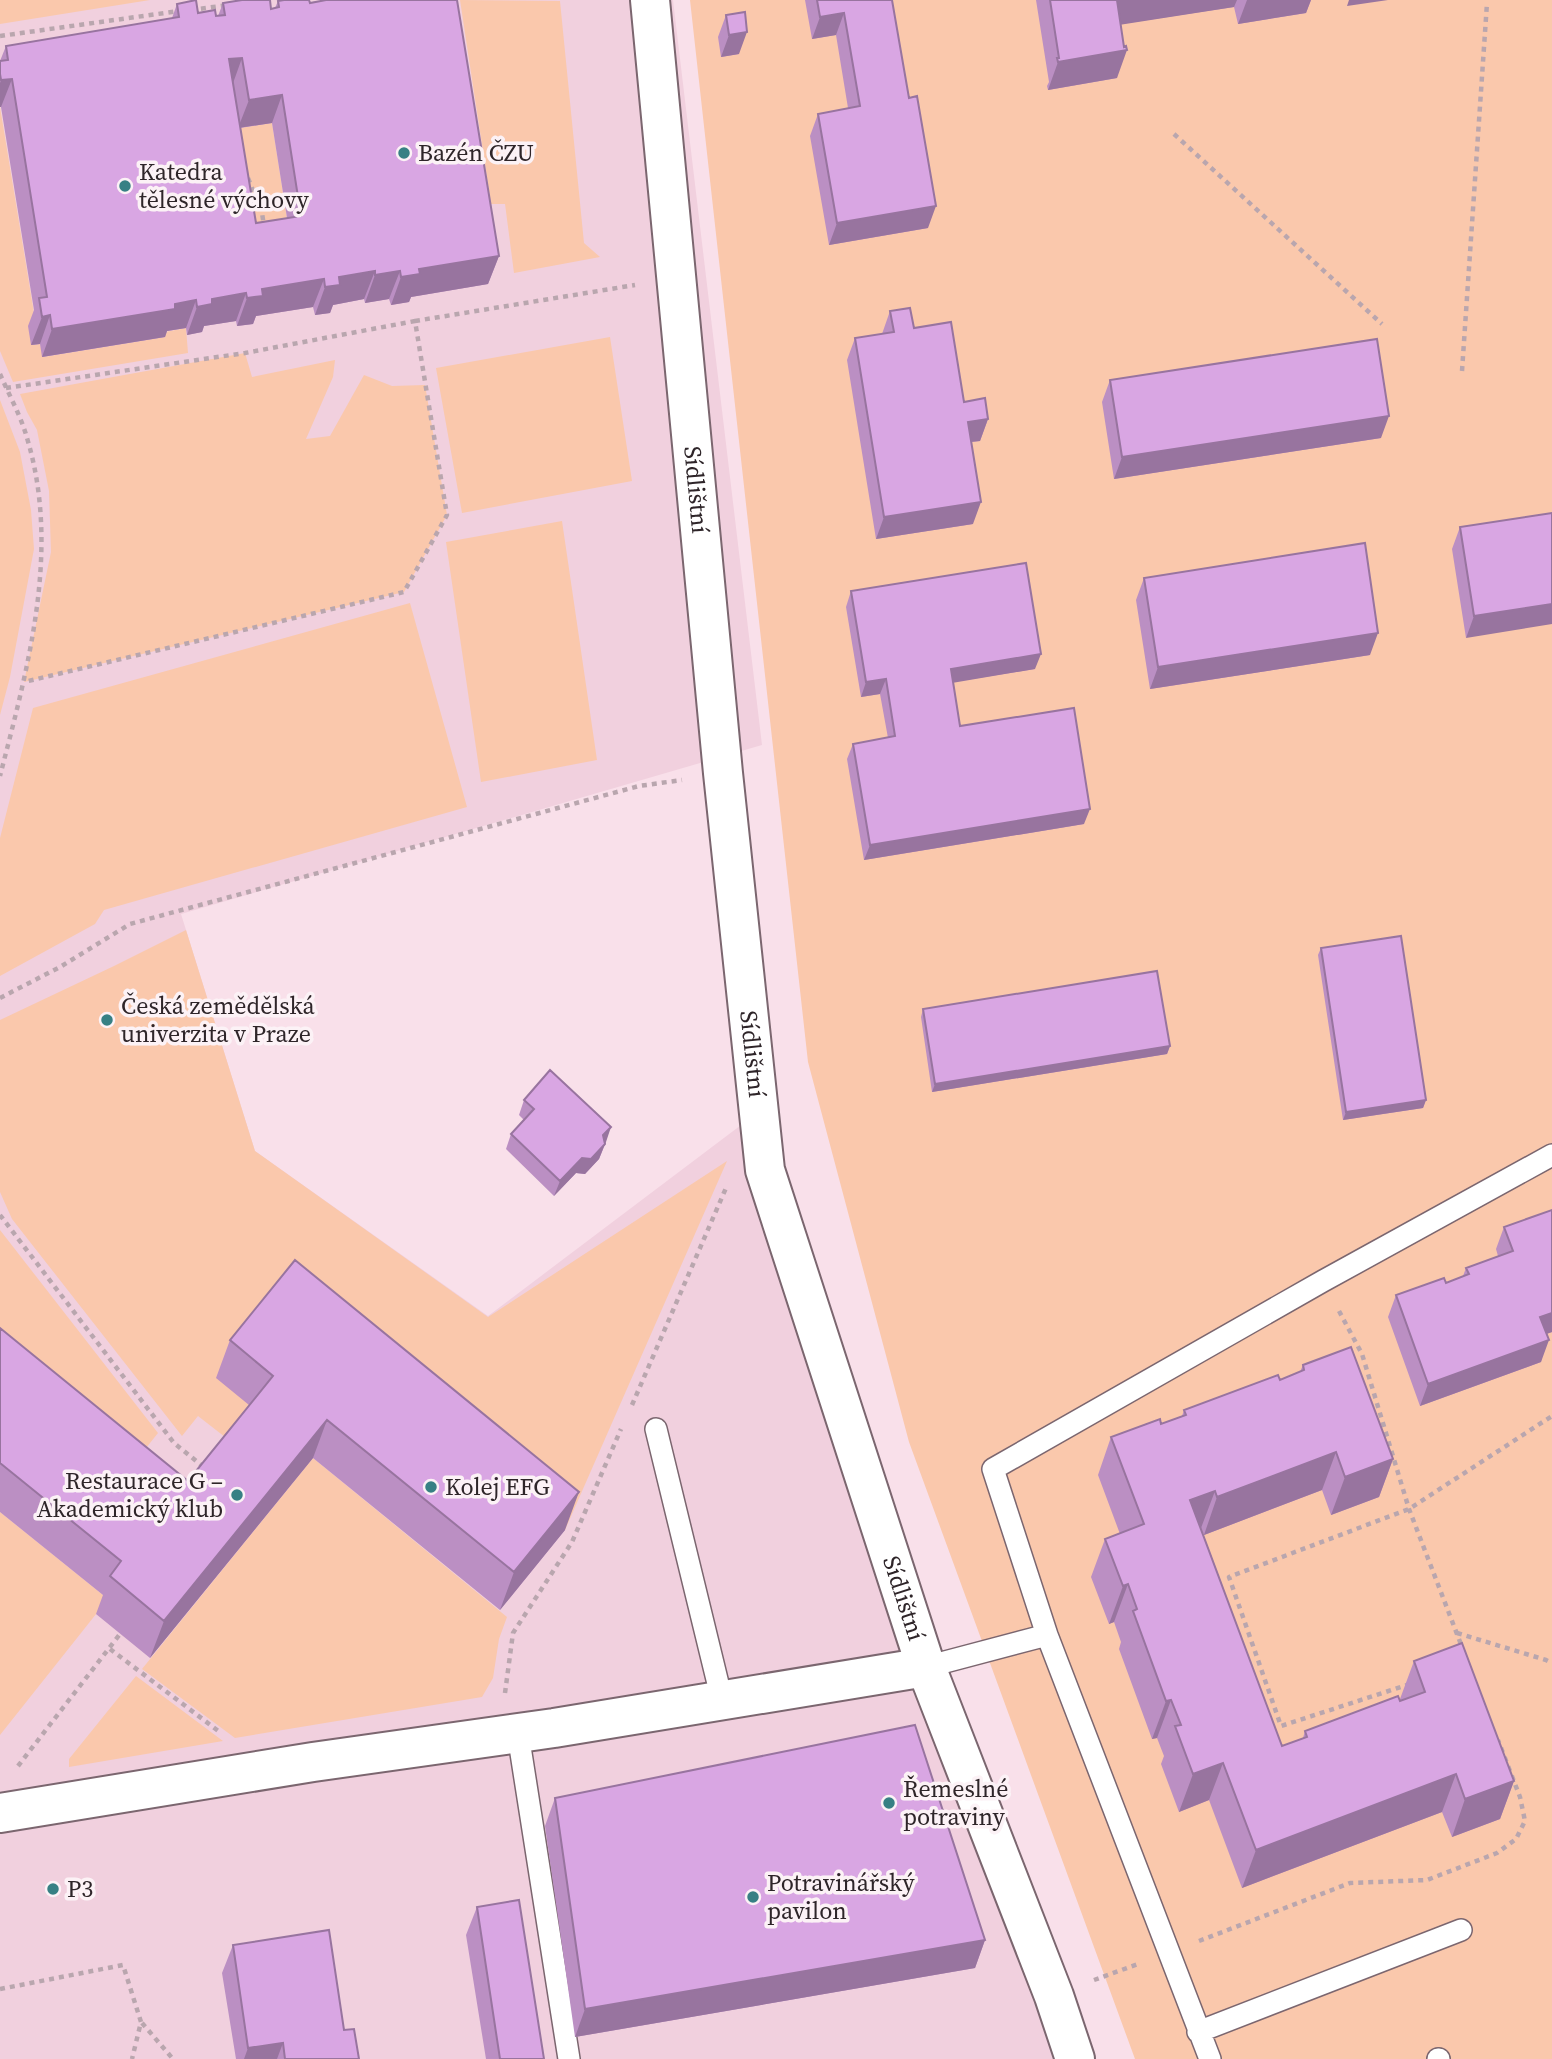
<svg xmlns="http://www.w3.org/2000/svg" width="1552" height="2059" font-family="'Source Serif 4',serif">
<rect width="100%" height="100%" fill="#f9e0ea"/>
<path fill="#f1d0de" d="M0 0H673L762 745 181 914 255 1151 488 1316 761 1110 1068 2059H0Z"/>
<path fill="#fac8ac" d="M0 0H150L0 24Z
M460 0 560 1 584 243 600 257 514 273 505 204H491Z
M690 0H1552V2059H1135L909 1442 808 1062Z
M0 107 36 325 31 345 40 344 43 357 165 337V332L186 328 188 353 13 382 0 351Z
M272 123 291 244 245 251 239 128Z
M610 337 632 481 462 513 436 368Z
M245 353 252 377 335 360 333 377 306 439 330 436 364 375 392 386 425 385 447 515 404 592 24 682 51 552 49 491 37 430 27 412 20 394Z
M0 400 20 452 31 510 34 549 10 677 0 715Z
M562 521 597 760 481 782 446 542Z
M410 603 467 807 104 910 95 924 0 976V838L33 708Z
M186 930 255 1151 488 1317 727 1161 565 1530 281 1299 260 1414 234 1444 198 1416 182 1436 12 1219 0 1192V1020L114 966Z
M0 1230 158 1433 138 1458 0 1377Z
M313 1458 507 1617 499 1639 493 1678 482 1697 235 1738 142 1669Z
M0 1512 108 1599 0 1735Z
M136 1676 223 1741 69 1767V1759Z"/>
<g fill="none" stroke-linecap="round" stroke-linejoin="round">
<defs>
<path id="lane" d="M656 1429 722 1700
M926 1667 1047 1635
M518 1734 569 2059
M1198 2032 1461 1930
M1210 2059 1047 1635 993 1469 1323 1281 1552 1155
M1438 2059H1439"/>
<g id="street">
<path id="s1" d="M650 0 723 773 765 1170 926 1667 1054 1996 1075 2059"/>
<path d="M0 1813 313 1762 554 1728 926 1667"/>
</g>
</defs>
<use href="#lane" stroke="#7b666f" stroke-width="24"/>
<use href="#street" stroke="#7b666f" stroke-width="42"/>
<path stroke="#b9a6ae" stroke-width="4.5" stroke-dasharray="5 5" stroke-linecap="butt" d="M191 10 228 5
M0 36 179 11
M1174 134 1382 324
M248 178 262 213 264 226
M415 321 635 285
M1462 371 1487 3
M0 374C9 395 21 416 27 438 61 550 28 667 0 776
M6 388 245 353 415 321 447 515 404 592 24 682
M0 998 60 967 130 924 639 786 682 780
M0 1215 174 1443 205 1468
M1339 1311 1362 1354 1409 1509 1462 1647
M632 1405 726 1188
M1457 1633 1546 1660 1552 1663
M110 1649 221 1733
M1410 1684 1281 1726 1229 1577 1409 1509 1552 1416
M505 1693 513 1633 572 1542 621 1429
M18 1766 120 1634
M1199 1941 1350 1883 1427 1880 1497 1853 1516 1839 1525 1821 1520 1797 1498 1740
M1094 1980 1138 1964
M0 1989 123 1965 141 2022 132 2059
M142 2023 173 2059"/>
<use href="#lane" stroke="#fff" stroke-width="21"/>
<use href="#street" stroke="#fff" stroke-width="38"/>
</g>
<path fill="#bb8fc3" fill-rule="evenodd" d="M805 0H892L928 228 829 245 810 136 818 114 848 108 836 35 812 39Z
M1036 0H1311L1306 13 1238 24 1234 7 1121 24 1117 78 1048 90 1047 86 1049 82Z
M278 1 310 3 499 256 488 284 411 297 409 302 391 305 389 299 365 303 364 299 333 305 330 313 315 315 313 307 256 316 253 324 237 326 236 321 204 326 202 332 187 335 186 328 167 331 165 337 42 357 40 344 31 345 28 326 34 310 1 107H0V61L6 46 172 18 177 4 198 13 216 16H218L223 3 271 9 275 8ZM272 123 287 218 256 223 240 128Z
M726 15 739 54 721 57 718 37Z
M890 311 914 328 964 402 988 419 980 441 971 442 973 524 876 539 847 360 855 338 882 334Z
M1110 380 1381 438 1114 479 1102 402Z
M1552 513 1466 638 1452 549 1460 527Z
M1144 578 1370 655 1150 689 1136 600Z
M851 591 1035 669 953 682 960 726 1084 824 864 860 847 759 853 744 888 738 880 694 861 697 846 607Z
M1321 948 1426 1100 1423 1108 1343 1120 1318 955Z
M923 1009 1170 1046 1167 1054 932 1092 921 1017Z
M524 1100 606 1142 599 1159 585 1174 576 1173 554 1196 506 1149 511 1134 524 1120 519 1115Z
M1552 1210V1332L1546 1334 1541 1362 1420 1406 1388 1317 1396 1295 1446 1283 1463 1276 1466 1268 1498 1256 1496 1249 1504 1227Z
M0 1328 188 1481 249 1405 216 1378 230 1340 565 1530 500 1610 313 1458 150 1658 96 1614 103 1595 0 1512Z
M1303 1365 1393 1459 1379 1497 1331 1515 1322 1490 1204 1535 1201 1528 1282 1746 1303 1738 1305 1731 1401 1701 1400 1699 1414 1661 1514 1781 1500 1819 1452 1837 1442 1812 1242 1888 1209 1800 1179 1812 1161 1764 1164 1756 1157 1738 1152 1739 1119 1649 1121 1642 1114 1622 1109 1624 1091 1577 1105 1539 1120 1534 1098 1475 1111 1437 1161 1424 1182 1416 1184 1410 1280 1380 1300 1372Z
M555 1798 985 1940 975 1968 575 2037 545 1826Z
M477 1907 544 2059H486L466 1935Z
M233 1945 344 2030 359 2059H236L222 1973Z"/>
<path fill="#98749f" d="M1116 0H1237L1234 7 1106 27Z
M1247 0H1311L1306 13 1238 24Z
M1349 0H1388L1347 6Z
M844 13 836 35 812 39 820 17Z
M747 32 739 54 721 57 729 35Z
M1127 50 1117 78 1048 90 1058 62Z
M242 58 232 86 229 59Z
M12 79 1 107H0V83L1 80Z
M282 95 272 123 238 128 249 100Z
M936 206 928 228 829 245 837 223Z
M499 256 488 284 411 297 409 302 391 305 401 277 419 269Z
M375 271 364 299 333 305 330 313 315 315 325 287 339 277Z
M400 271 389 299 365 303 375 275Z
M324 279 313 307 256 316 253 324 237 326 247 298 262 289Z
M246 293 236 321 204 326 202 332 187 335 197 307 212 299Z
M196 300 186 328 167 331 165 337 42 357 52 329Z
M50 315 40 344 31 345 42 317Z
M1389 416 1381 438 1114 479 1122 457Z
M988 419 980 441 960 443 968 422Z
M981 502 973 524 876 539 884 517Z
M1552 604V624L1466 638 1474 616Z
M1378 633 1370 655 1150 689 1158 667Z
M1041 654 1035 669 946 684 951 669Z
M886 679 880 694 861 697 866 682Z
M1090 809 1084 824 864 860 870 845Z
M1170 1046 1167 1054 932 1092 935 1084Z
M1426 1100 1423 1108 1343 1120 1346 1112Z
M611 1127 606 1142 598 1150 603 1135Z
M605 1144 599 1159 585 1174 576 1173 554 1196 560 1181 582 1158Z
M1552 1313V1332L1532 1339 1540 1317Z
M1549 1340 1541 1362 1420 1406 1428 1384Z
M327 1420 313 1458 150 1658 164 1621Z
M1336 1452 1322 1490 1204 1535 1217 1497Z
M1393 1459 1379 1497 1331 1515 1345 1477Z
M1215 1491 1201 1528 1190 1500Z
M579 1492 565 1530 500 1610 514 1572Z
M1128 1584 1114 1622 1109 1624 1123 1586Z
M1171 1700 1157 1738 1152 1739 1166 1701Z
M1223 1763 1209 1800 1179 1812 1193 1774Z
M1456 1774 1442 1812 1242 1888 1256 1850Z
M1514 1781 1500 1819 1452 1837 1465 1799Z
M985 1940 975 1968 575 2037 585 2009Z
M283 2043 277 2059H244L248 2048Z"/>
<path fill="#d9a6e3" stroke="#98749f" stroke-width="2" fill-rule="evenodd" d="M196 0 198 13 215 10 216 16 225 15 223 3 242 0H270L271 9 279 7 278 1 284 0H309L310 3 326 0H457L499 256 419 269 420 274 401 277 400 271 375 275V271L339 277 340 285 325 287 324 279 262 289 263 296 247 298 246 293 212 299V304L197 307 196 300 175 304V309L52 329 50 315 42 317 39 298 47 297 12 79 1 80 0 74V61L8 60 6 46 179 17 177 4ZM242 58 249 100 282 95 301 216 256 223 229 59Z
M817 0H892L909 98 917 96 936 206 837 223 818 114 860 106 844 13 820 17Z
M1050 0H1117L1124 47 1126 46 1127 50 1058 62 1057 58H1059Z
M745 12 747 32 729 35 726 15Z
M910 308 914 328 951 322 964 402 985 398 988 419 968 422 981 502 884 517 855 338 894 332 890 311Z
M1377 339 1389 416 1122 457 1110 380Z
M1552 513V604L1474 616 1460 527Z
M1365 543 1378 633 1158 667 1144 578Z
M1026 563 1041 654 951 669 960 726 1074 708 1090 809 870 845 853 744 895 736 886 679 866 682 851 591Z
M1401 936 1426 1100 1346 1112 1321 948Z
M1157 971 1170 1046 935 1084 923 1009Z
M550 1070 611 1127 603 1135 605 1144 591 1159 582 1158 560 1181 511 1134 534 1109 524 1100Z
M1552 1210V1313L1540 1317 1549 1340 1428 1384 1396 1295 1444 1278 1446 1283 1469 1274 1466 1268 1513 1251 1504 1227Z
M295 1260 579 1492 514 1572 327 1420 164 1621 110 1576 121 1561 0 1463V1328L188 1481 273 1376 230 1340Z
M1351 1347 1393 1459 1345 1477 1336 1452 1217 1497 1215 1491 1190 1500 1282 1746 1307 1737 1305 1731 1398 1696 1400 1701 1425 1692 1414 1661 1462 1643 1514 1781 1465 1799 1456 1774 1256 1850 1223 1763 1193 1774 1175 1726 1181 1725 1171 1700 1166 1701 1133 1611 1137 1609 1128 1584 1123 1586 1105 1539 1144 1524 1111 1437 1160 1419 1161 1424 1186 1415 1184 1410 1278 1375 1280 1380 1304 1370 1303 1365Z
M915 1725 985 1940 585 2009 555 1798Z
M519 1900 544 2059H500L477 1907Z
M329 1930 344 2030 354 2029 359 2059H285L283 2043 248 2048 233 1945Z"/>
<g fill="#378084" stroke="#fcf2f6" stroke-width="2.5">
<circle cx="404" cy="153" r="7"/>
<circle cx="125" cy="186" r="7"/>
<circle cx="107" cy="1020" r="7"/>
<circle cx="431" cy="1487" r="7"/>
<circle cx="237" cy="1495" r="7"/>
<circle cx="889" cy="1803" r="7"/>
<circle cx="53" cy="1889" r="7"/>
<circle cx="753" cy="1897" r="7"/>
</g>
<g text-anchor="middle" stroke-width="7" stroke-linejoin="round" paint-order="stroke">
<g font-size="24" fill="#2e2529" stroke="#fcf2f6" text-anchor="start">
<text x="418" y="161">Bazén ČZU</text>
<text x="139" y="180">Katedra<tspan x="139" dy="28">tělesné výchovy</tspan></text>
<text x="121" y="1014">Česká zemědělská<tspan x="121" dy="28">univerzita v Praze</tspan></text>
<text x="223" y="1489" text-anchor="end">Restaurace G –<tspan x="223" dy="28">Akademický klub</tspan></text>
<text x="445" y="1495">Kolej EFG</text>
<text x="903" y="1797">Řemeslné<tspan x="903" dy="28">potraviny</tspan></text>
<text x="767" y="1891">Potravinářský<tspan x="767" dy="28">pavilon</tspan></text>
<text x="67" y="1897">P3</text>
</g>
<g font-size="24" fill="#2e2529" stroke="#fcf2f6">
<text dy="8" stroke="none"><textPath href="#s1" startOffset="492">Sídlištní</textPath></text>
<text dy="8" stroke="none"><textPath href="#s1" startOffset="1059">Sídlištní</textPath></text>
<text dy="8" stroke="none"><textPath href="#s1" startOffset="1626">Sídlištní</textPath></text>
</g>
</g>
</svg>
